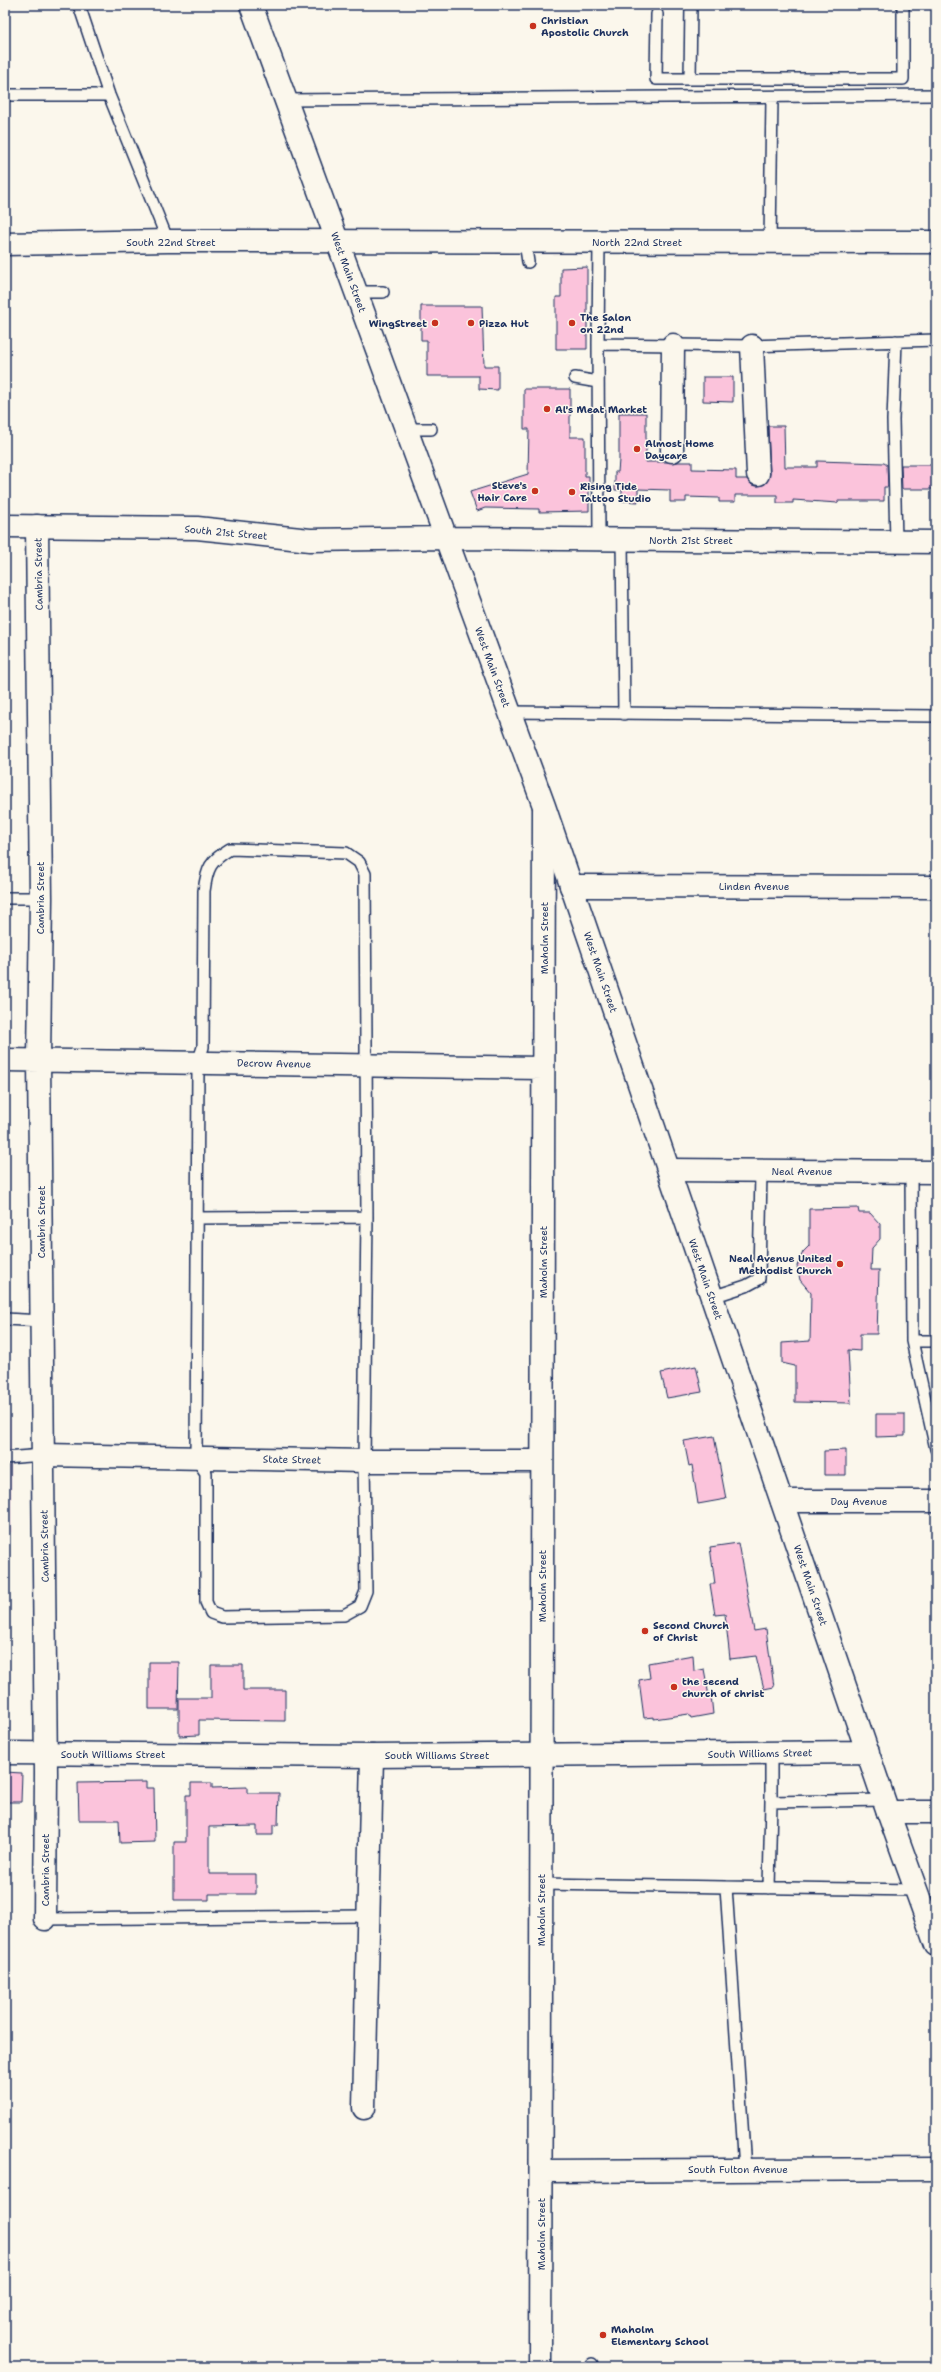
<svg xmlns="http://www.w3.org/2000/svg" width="941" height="2372" font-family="'Shantell Sans',sans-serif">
<rect width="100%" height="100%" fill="#fbf7ec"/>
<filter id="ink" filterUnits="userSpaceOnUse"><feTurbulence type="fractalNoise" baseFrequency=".025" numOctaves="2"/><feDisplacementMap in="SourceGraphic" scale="8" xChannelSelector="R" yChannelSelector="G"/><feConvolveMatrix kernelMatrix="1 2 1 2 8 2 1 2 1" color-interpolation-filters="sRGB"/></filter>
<g filter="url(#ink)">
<path fill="#fbe7e7" d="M5 1419H11L12 1532 5 1533Z"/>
<path fill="#fbc3db" stroke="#1b2f5e" d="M587 267V349H556V297H561V268Z
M421 306H482L484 366H498V390L479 389V376H427V340H421Z
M703 377H733V402L703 401Z
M524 389H570V437H585V476H589V511L539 512V509L485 508 477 511 470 492 528 474 529 429H524Z
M619 413H646V462H692V469L736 470V479H747L752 485 758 486 765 484 770 474 768 426H784L785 467H817V461L884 463 887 465 888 487H884V501H838V503L793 500V503H777V495H735V502H719V498L686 497V502H670V490L638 489V502L622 501V490H615V472H618L619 460Z
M901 465H936V489H902Z
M858 1208 859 1213H870L880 1224V1239L872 1248 871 1270H879L877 1334H860V1351L848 1350 851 1403 795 1402V1366L782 1363V1343L810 1341 811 1293 800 1280 797 1266 803 1252 809 1246V1209Z
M696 1366 702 1392 667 1398 661 1373Z
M876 1414H905V1436L876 1437Z
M714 1436 726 1499 698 1504 692 1465 689 1466 684 1441Z
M846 1450V1475H824V1451Z
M738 1543 754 1631 766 1629 774 1687 764 1689 756 1656 730 1659 725 1614 715 1615 710 1584H715L710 1547Z
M693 1655 694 1671 704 1669 709 1696 711 1695 713 1714 691 1718 689 1714 654 1719V1717L644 1718 639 1680 650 1678 648 1663Z
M149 1662H179L178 1709H149Z
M211 1665H243V1690H285V1721L199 1720V1735L179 1736V1698H211Z
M5 1772 22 1773 21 1802H5Z
M146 1782V1788H154L155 1842 120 1843 119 1820H79L78 1783Z
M191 1783H212V1788L247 1787V1793H279L278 1825H273V1835H257V1826L209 1827V1874H256V1894H209V1900H174V1842H186V1795H191Z"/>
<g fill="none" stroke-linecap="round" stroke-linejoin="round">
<defs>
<path id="lane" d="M79 5 109 95 168 241
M691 5 690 79H903V5
M657 14 656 79H690
M5 95H109
M286 100 936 95
M525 242 528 262
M770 242 772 97
M356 292H383
M598 344 599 242
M575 378 598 382
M406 429H431
M599 539 598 344 752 346 936 340
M622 540 624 714
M896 541 893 420 896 341
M510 712 936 716
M230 849 346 853 359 862 365 874 367 1217 364 1461 366 1591 360 1606 344 1615 222 1617 211 1613 206 1602V1473L196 1458 198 1063 203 1047 204 891C207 868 210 861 230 849Z
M5 898H41
M911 1172 912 1341 936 1449
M197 1218 367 1217
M712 1297 746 1286 759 1279 761 1171
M5 1319 42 1321
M912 1341H936
M5 1458 43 1455
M771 1753V1802
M541 1884 726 1887 745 2169
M726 1887 916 1890
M769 1888 771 1802 885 1800
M45 1919 370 1916
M592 2367V2364"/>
<path id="street" d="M5 244 168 241 936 242
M752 346 758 474
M672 451 673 345
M37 526 41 898 39 1061 46 1773 45 1919
M571 886 936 887
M5 1060 543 1068
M669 1170 936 1172
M43 1455 364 1461H542
M782 1501H936
M888 1812H936
M364 2108 372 1756
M541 2171 936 2169
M540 2367 544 810"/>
<path id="secondary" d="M251 5 544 806 888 1812 936 1945
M5 526 197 528 310 540 446 538 936 542
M5 1753 372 1756 868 1752"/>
</defs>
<use href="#lane" stroke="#1b2f5e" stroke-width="14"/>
<use href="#street" stroke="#1b2f5e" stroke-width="25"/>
<use href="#secondary" stroke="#1b2f5e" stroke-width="25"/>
<use href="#lane" stroke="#fbf7ec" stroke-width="11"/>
<use href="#street" stroke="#fbf7ec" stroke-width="22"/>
<use href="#secondary" stroke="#fbf7ec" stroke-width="22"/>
</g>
</g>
<g fill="#c8321e" stroke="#fbf7ec" stroke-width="1.5">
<circle cx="533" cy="26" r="4"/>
<circle cx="435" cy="323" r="4"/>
<circle cx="471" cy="323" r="4"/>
<circle cx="572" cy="323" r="4"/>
<circle cx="547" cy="409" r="4"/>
<circle cx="637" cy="449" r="4"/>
<circle cx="535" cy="491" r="4"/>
<circle cx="572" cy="492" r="4"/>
<circle cx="840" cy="1264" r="4"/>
<circle cx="645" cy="1631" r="4"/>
<circle cx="674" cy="1687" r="4"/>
<circle cx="603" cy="2335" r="4"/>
</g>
<g text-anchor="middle" stroke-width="3" stroke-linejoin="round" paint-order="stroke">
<g font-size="10" font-weight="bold" fill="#1b2f5e" stroke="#fbf7ec" text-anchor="start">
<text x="541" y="24">Christian<tspan x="541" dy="12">Apostolic Church</tspan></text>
<text x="580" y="321">The Salon<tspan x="580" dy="12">on 22nd</tspan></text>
<text x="427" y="327" text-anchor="end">WingStreet</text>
<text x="479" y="327">Pizza Hut</text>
<text x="555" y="413">Al's Meat Market</text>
<text x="645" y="447">Almost Home<tspan x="645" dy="12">Daycare</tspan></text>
<text x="527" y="489" text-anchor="end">Steve's<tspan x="527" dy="12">Hair Care</tspan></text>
<text x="580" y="490">Rising Tide<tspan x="580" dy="12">Tattoo Studio</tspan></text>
<text x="832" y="1262" text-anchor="end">Neal Avenue United<tspan x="832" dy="12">Methodist Church</tspan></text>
<text x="653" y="1629">Second Church<tspan x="653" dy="12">of Christ</tspan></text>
<text x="682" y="1685">the secend<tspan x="682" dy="12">church of christ</tspan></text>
<text x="611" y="2333">Maholm<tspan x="611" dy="12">Elementary School</tspan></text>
</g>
<g font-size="10" fill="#1b2f5e" stroke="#fbf7ec">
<text x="171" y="246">South 22nd Street</text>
<text x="637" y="246">North 22nd Street</text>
<text transform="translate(349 272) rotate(70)" y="4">West Main Street</text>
<text transform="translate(226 532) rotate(5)" y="4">South 21st Street</text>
<text x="691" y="544">North 21st Street</text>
<text transform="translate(38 574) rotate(-91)" y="4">Cambria Street</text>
<text transform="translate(493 667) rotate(70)" y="4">West Main Street</text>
<text x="754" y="890">Linden Avenue</text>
<text transform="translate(40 898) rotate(-90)" y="4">Cambria Street</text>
<text transform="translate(544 938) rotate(-90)" y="4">Maholm Street</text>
<text transform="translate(601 972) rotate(71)" y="4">West Main Street</text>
<text transform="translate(274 1063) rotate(1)" y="4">Decrow Avenue</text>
<text x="802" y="1175">Neal Avenue</text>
<text transform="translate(41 1222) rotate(-90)" y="4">Cambria Street</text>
<text transform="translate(543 1262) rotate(-90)" y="4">Maholm Street</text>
<text transform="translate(706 1279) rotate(71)" y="4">West Main Street</text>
<text transform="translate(292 1459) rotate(1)" y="4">State Street</text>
<text x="859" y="1505">Day Avenue</text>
<text transform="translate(44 1546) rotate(-91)" y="4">Cambria Street</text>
<text transform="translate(811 1585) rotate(71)" y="4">West Main Street</text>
<text transform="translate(542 1586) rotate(-90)" y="4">Maholm Street</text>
<text transform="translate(760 1753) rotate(-1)" y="4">South Williams Street</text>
<text x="113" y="1758">South Williams Street</text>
<text x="437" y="1759">South Williams Street</text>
<text transform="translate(45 1870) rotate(-90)" y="4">Cambria Street</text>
<text transform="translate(541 1910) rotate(-90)" y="4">Maholm Street</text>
<text x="738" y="2173">South Fulton Avenue</text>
<text transform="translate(541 2234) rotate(-90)" y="4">Maholm Street</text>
</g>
</g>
<rect width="941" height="2372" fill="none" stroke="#fbf7ec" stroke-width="20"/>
<rect x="10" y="10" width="921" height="2352" fill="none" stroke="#1b2f5e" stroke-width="1.5" filter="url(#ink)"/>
</svg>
